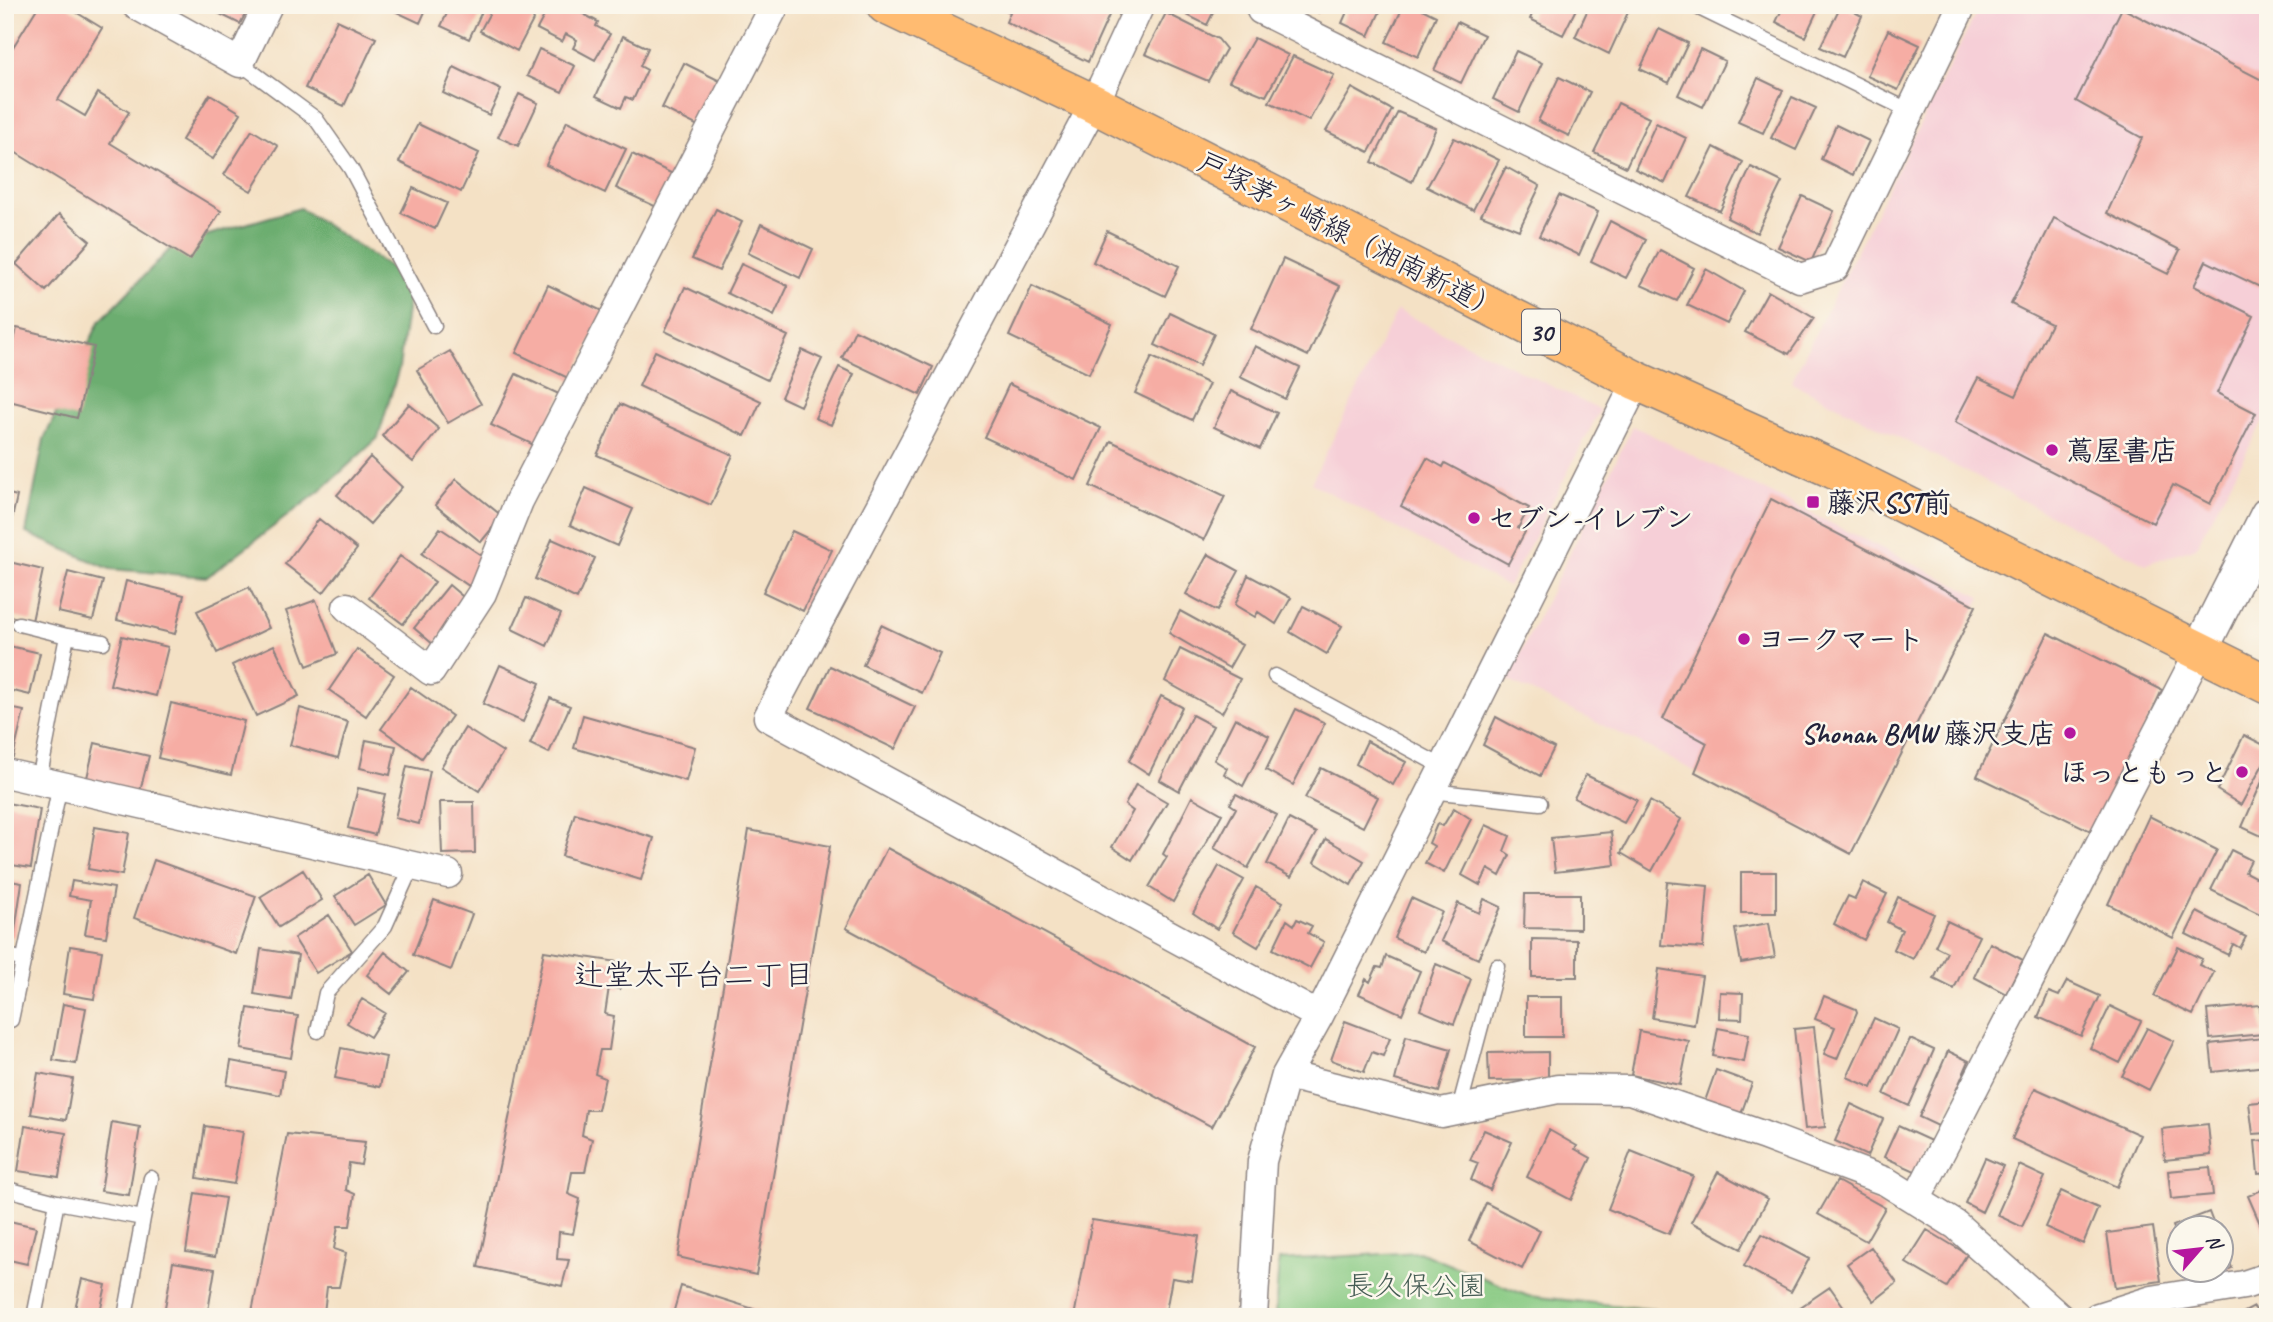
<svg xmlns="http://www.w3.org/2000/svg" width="2273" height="1322" font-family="Caveat,'Klee One',sans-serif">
<rect width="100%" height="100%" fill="#fbf7ec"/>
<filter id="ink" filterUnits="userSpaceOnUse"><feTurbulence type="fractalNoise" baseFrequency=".0143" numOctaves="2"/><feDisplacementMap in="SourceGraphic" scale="14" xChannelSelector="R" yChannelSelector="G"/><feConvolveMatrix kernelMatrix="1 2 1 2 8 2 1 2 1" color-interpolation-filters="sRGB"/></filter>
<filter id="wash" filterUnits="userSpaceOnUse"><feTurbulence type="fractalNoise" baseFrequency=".00686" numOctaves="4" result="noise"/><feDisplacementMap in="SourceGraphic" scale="28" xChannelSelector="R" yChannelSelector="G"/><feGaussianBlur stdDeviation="1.57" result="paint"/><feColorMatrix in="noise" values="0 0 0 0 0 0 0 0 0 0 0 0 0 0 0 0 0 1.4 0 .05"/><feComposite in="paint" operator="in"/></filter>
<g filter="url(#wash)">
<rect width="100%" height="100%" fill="#f4e1c5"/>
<path fill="#f6cfd7" d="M1980 5H2268V412L2196 547 2146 564 1791 382Z
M1397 310 1600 410 1508 587 1311 483Z
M1633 426 1981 597 1851 854 1648 747 1507 680Z"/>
<path fill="#86c981" stroke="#54765e" stroke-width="2" d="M1419 1252 1528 1296 1724 1317H1275L1279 1260Z"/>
<path fill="#6cad6f" stroke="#476855" stroke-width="2" d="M300 208 411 281 399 368 378 438 320 491 207 577 110 569 26 533 44 439 99 322 174 245Z"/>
<g id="blocks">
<path fill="#f6ada4" d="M39 5H64L102 28 58 100 85 116 98 93 129 112 110 143 221 211 190 260 5 146V60Z
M222 5H250L240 24 218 13Z
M389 5H428L420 23 388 8Z
M451 5H485L469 39 441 26Z
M494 5H541L517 51 480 31Z
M550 5 566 12 569 6 598 22 596 26 610 34 595 60 573 48 577 40 566 34 562 42 537 29Z
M995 5H1100L1111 11 1088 62 1006 22 1010 12Z
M1167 5H1217L1207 25Z
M1302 5H1322L1319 13Z
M1350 5H1383L1369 36 1342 23Z
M1404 5H1414L1436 16 1418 57 1386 42Z
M1536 5H1578L1563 35 1530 19Z
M1590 5H1624L1630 8 1609 54 1575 37Z
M1784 5H1820L1805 37 1776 22Z
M1841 5 1862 16 1843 57 1820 47Z
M2122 8 2268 83V291L2206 261 2194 286 2254 316 2217 393 2256 413 2210 504 2173 485 2153 523 1955 422 1978 378 2016 396 2051 324 2011 304 2054 218 2168 274 2180 250 2107 213 2142 138 2076 101Z
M1166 13 1218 39 1226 49 1208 81 1145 54Z
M337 20 376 38 344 106 305 88Z
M1457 22 1484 35 1461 83 1434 70Z
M1659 29 1688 43 1669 83 1640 69Z
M1888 30 1920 45 1898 90 1867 76Z
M623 36 648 48 640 66 647 70 633 100 626 97 621 108 596 96Z
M1254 38 1288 55 1266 96 1229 81Z
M539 49 575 66 562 92 527 76Z
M1700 49 1725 61 1703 107 1678 95Z
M1516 51 1542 63 1519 112 1493 99Z
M1293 56 1334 75 1309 121 1269 102Z
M684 63 722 82 700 127 662 108Z
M454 67 501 90 489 115 443 93Z
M1559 77 1590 92 1569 136 1538 121Z
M1758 78 1783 90 1763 133 1738 122Z
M1352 88 1392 110 1369 152 1326 131Z
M210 94 241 113 213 159 182 140Z
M519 94 538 103 518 146 498 137Z
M1792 97 1816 108 1796 150 1771 138Z
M1618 103 1649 118 1626 167 1594 152Z
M1398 112 1436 128 1412 182 1372 162Z
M567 121 626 149 605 193 546 165Z
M1656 123 1686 138 1665 183 1635 169Z
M418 124 479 153 461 192 399 162Z
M1836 125 1869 141 1853 175 1821 159Z
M252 130 278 146 251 191 224 175Z
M1454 138 1499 160 1473 210 1427 187Z
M1714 147 1743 162 1720 211 1689 197Z
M632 154 679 177 663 210 616 188Z
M1506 167 1540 186 1519 230 1481 215Z
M1751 167 1782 182 1757 233 1727 218Z
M413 188 447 203 435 229 401 213Z
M1559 195 1598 212 1579 255 1539 236Z
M1802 196 1834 211 1811 262 1778 247Z
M716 209 742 222 719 271 692 259Z
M59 214 90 241 46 291 16 264Z
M1610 221 1646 240 1626 278 1591 261Z
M761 224 813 249 800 278 748 253Z
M1107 231 1179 266 1165 296 1093 262Z
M1660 250 1694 268 1677 301 1641 285Z
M1283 259 1340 286 1308 356 1251 329Z
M741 264 788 286 774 316 727 293Z
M1706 269 1744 291 1727 324 1687 305Z
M548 285 604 312 572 380 516 353Z
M1032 286 1112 324 1089 374 1009 336Z
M685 287 788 336 767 380 665 331Z
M1768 291 1814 318 1789 354 1745 332Z
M1170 313 1214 334 1199 366 1155 345Z
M17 328 94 347 77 418 5 400V348L12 350Z
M855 330 933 367 920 395 842 358Z
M1255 346 1300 368 1285 399 1240 377Z
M802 350 822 359 800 406 781 397Z
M450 351 481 404 448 423 417 370Z
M655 351 761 401 745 436 639 386Z
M1152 357 1209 384 1192 420 1135 393Z
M839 367 854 374 831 425 815 418Z
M516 374 561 395 536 446 491 425Z
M1009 384 1101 428 1076 480 984 437Z
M1231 391 1277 413 1260 449 1214 427Z
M409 404 439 429 413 462 382 436Z
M620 404 733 455 711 505 597 455Z
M1111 441 1225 496 1204 540 1090 486Z
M370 457 402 487 370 524 337 495Z
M1427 458 1443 467 1445 463 1529 508 1518 528 1525 532 1508 564 1401 506Z
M456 479 502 516 481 542 435 505Z
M586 488 633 509 617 546 570 525Z
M5 493 17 496 9 532 5 531Z
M1771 499 1976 606 1851 854 1695 772 1707 743 1663 719Z
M319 519 357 549 323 593 285 564Z
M440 528 487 559 469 586 422 554Z
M792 531 832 550 803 611 763 592Z
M552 539 595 558 577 599 535 579Z
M1208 554 1239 571 1217 611 1186 594Z
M400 556 435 582 403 624 369 598Z
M5 561 43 570 32 621 5 615Z
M68 572 103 581 93 620 58 612Z
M1248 575 1291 598 1276 624 1258 612 1255 617 1235 605Z
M126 581 184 595 175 634 117 620Z
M449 585 469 602 434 645 414 628Z
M249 587 269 628 217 653 197 611Z
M526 598 561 614 547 646 512 629Z
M316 600 337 654 307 666 286 611Z
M1303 606 1342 626 1327 654 1290 632Z
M1180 611 1242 645 1229 668 1169 633Z
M881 625 940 653 922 693 863 665Z
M2048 633 2162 690 2095 833 1977 776Z
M122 636 168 647 156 696 110 685Z
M5 645 40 653 30 695 5 689Z
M274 645 299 696 256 716 232 665Z
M357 649 394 675 366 716 329 690Z
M1180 649 1240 679 1222 713 1165 681Z
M500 665 540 683 523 722 483 704Z
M830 666 915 707 895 749 810 708Z
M411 687 452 716 422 758 381 729Z
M1161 696 1182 707 1149 774 1129 761Z
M550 698 570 706 549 753 530 744Z
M171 703 244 721 231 775 158 758Z
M5 707 24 711 13 757 5 755Z
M300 708 348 722 338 758 290 745Z
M1296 709 1325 723 1293 785 1266 770Z
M583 715 695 747 686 781 574 748Z
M1192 715 1213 726 1179 791 1160 780Z
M1496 717 1554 748 1540 776 1483 745Z
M1235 718 1269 736 1243 786 1224 774 1227 768 1214 760Z
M465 728 503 752 479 791 441 767Z
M2244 735 2268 747V755L2241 805 2217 790Z
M366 740 396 746 390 775 360 768Z
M1367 741 1406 762 1393 785 1356 764Z
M95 743 149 756 139 795 86 782Z
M407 766 430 771 419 824 395 818Z
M1321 768 1378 797 1363 827 1305 798Z
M2268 768V839L2242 827Z
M1586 775 1637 800 1624 823 1574 798Z
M1136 784 1167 802 1132 860 1112 847 1133 811 1125 805Z
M358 788 385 794 375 835 348 828Z
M1236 794 1277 815 1248 868 1214 848 1236 808 1230 804Z
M1192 797 1222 814 1173 902 1149 887 1167 857 1163 854Z
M1650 801 1681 819 1652 871 1621 853Z
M440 802H474L475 853 442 854Z
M7 803 40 809 31 868 5 864Z
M1454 808 1471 819 1444 873 1425 863 1434 846 1429 843 1437 824 1443 826Z
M575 813 654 838 641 880 562 856Z
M2149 816 2217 850 2173 938 2108 904Z
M1289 819 1316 833 1291 877 1267 864Z
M1486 825 1510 836 1504 851 1510 855 1500 876 1488 869 1480 885 1462 875Z
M95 827 129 833 122 875 88 869Z
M749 830 830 846 756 1275 678 1257Z
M1611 832 1615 865 1555 872 1551 838Z
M1326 839 1364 861 1351 885 1314 862Z
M887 848 1255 1047 1212 1127 846 928Z
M2231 850 2251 860 2245 872 2268 884V918L2211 890Z
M154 860 256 896 236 954 134 918Z
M1219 866 1244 880 1217 929 1193 913Z
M303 870 322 900 279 927 260 897Z
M1741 872H1776V913H1741Z
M368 875 386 905 354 925 335 896Z
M5 880 22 883 14 937 5 935Z
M72 881 114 888 106 937 85 934 91 900 69 896Z
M1667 882 1708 886 1703 948 1661 945Z
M1863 882 1887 894 1864 940 1834 924 1848 896 1855 899Z
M1256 887 1283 902 1258 947 1233 932Z
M1525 894H1580V929L1524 928Z
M1898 897 1934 914 1913 959 1893 949 1902 930 1887 922Z
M1411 898 1442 912 1424 952 1394 938Z
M1484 899 1501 907 1478 959 1441 941 1458 903 1479 913Z
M434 900 472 914 451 970 413 955Z
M2197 912 2246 937 2240 948 2233 944 2228 955 2186 934Z
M329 915 352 951 316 973 294 938Z
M1297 919 1312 926 1308 933 1324 942 1310 968 1273 949 1287 920 1294 925Z
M1947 921 1979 936 1954 989 1934 979 1947 952 1935 946Z
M1769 923 1775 957 1741 963 1735 929Z
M1532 939 1577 940V977H1532Z
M1990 943 2023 960 2006 994 1974 977Z
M70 946 102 951 94 999 63 994Z
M2178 947 2202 959 2199 965 2214 972 2193 1015 2154 996Z
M261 949 298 955 291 1000 254 994Z
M544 951 625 963 620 989 609 987 605 1014 614 1016 609 1050H600L595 1074 605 1078 598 1110H586L582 1135 592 1139 585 1172H572L568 1194 580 1199 573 1234 559 1232 557 1259 569 1260 562 1286 478 1267Z
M385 952 409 972 391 994 367 975Z
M1386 956 1420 971 1402 1014 1359 994 1366 979 1370 982 1377 967 1382 968Z
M1436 964 1471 979 1454 1024 1420 1010Z
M1659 969 1702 976 1694 1025 1652 1018Z
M2067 981 2100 996 2081 1036 2038 1017 2049 992 2059 996Z
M1720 992 1743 993 1742 1019 1719 1018Z
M1824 996 1856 1009 1857 1012 1837 1059 1824 1054 1835 1027 1815 1019Z
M1526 997H1562V1037H1526Z
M362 999 385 1013 370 1037 347 1023Z
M63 1004 86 1008 76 1064 53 1060Z
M2260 1005 2263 1034 2210 1039 2207 1010Z
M2110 1006 2141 1021 2120 1063 2090 1048Z
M248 1008 298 1016 291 1058 241 1049Z
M1874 1018 1898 1029 1872 1088 1847 1077Z
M1345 1021 1390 1038 1383 1056 1372 1052 1364 1072 1331 1060Z
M1814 1027 1825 1127 1805 1129 1794 1029Z
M1718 1028 1749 1034 1744 1062 1713 1056Z
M2147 1028 2174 1041 2149 1090 2122 1076Z
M1639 1031 1689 1041 1680 1085 1631 1075Z
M1406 1036 1451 1049 1439 1092 1395 1080Z
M2263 1038 2266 1066 2213 1072 2210 1044Z
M1910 1039 1934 1050 1909 1106 1884 1094Z
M341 1048 386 1057 380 1087 335 1078Z
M1948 1051 1969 1061 1940 1127 1919 1117Z
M1548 1052V1080L1489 1081 1488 1053Z
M231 1061 284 1071 280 1095 227 1085Z
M1716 1070 1752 1083 1740 1117 1704 1104Z
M38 1073 73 1079 66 1120 31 1114Z
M2035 1088 2140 1135 2117 1187 2012 1139Z
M2268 1101V1133L2253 1134 2249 1103Z
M1851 1104 1883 1119 1867 1156 1835 1141Z
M112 1122 140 1127 129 1195 101 1191Z
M2208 1124 2211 1155 2165 1160 2162 1129Z
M25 1126 66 1133 59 1177 18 1171Z
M205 1126 243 1132 234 1184 197 1178Z
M1898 1126 1931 1141 1917 1172 1884 1157Z
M1484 1130 1512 1142 1490 1190 1471 1180 1478 1163 1470 1160Z
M1549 1130 1577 1146 1575 1149 1591 1158 1571 1200 1527 1177Z
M287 1134 365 1142 361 1165 349 1163 346 1190 355 1194 350 1226H338L334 1249 346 1253 339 1287H327L324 1313 333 1317H251Z
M2268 1140V1173L2258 1174 2255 1141Z
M1631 1151 1693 1176 1669 1234 1608 1209Z
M1985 1158 2003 1166 1982 1212 1965 1203Z
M2019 1165 2045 1177 2022 1227 1997 1215Z
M2210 1167 2213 1195 2171 1199 2168 1171Z
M1718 1172 1768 1199 1741 1249 1691 1222Z
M1837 1181 1885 1208 1866 1241 1818 1214Z
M2268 1187V1242L2248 1196Z
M2061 1191 2098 1208 2083 1244 2045 1227Z
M195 1193 225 1198 215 1257 186 1252Z
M1486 1203 1540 1231 1522 1269 1469 1241Z
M2209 1212 2215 1228H2178V1239L2173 1226Z
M5 1220 36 1227 27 1264 5 1259Z
M1092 1220 1199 1236 1192 1281 1172 1278 1165 1317H1074Z
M2153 1227 2161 1281 2115 1288 2107 1233Z
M1927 1230 1967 1254 1947 1287 1906 1263Z
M1762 1234 1809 1259 1791 1292 1744 1266Z
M2221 1240 2232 1268 2196 1283 2191 1270H2220Z
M1871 1247 1897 1283 1874 1301 1847 1264Z
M173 1262 215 1269 207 1317H185L164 1313Z
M82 1279 106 1285 99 1317H73Z
M681 1286 776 1316 775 1317H672Z
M1830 1287 1851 1317H1805L1799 1308Z
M2254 1307 2260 1317H2235Z"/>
</g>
</g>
<g filter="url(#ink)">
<use href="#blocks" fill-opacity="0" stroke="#8b8280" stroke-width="2"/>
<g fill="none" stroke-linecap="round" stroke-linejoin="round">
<defs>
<path id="service" d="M1693 5 1910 111
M240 63 316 119 351 169 434 326
M19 624 67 636 39 780
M67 636 103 642
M1275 676 1443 767
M1431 791 1540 803
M5 955 24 960
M11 1020 60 785
M318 1031 326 993 385 926 412 866
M1459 1109 1497 966
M7 1189 57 1202
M143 1218 151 1178
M34 1317 57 1202 143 1218 125 1317"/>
<path id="minor" d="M136 5 240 63 268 5
M1140 5 1094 104 768 717 1319 1016
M1259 5 1261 10 1800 278 1835 267 1962 5
M347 607 431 671 482 593 519 501 775 5
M5 773 448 874
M1286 1075 1441 1113 1558 1089 1630 1090 1762 1135 1887 1182 1956 1225 2059 1317
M1916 1200 2200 650
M1253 1317 1262 1161 1286 1075 1319 1016 1637 381
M2098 1317 2152 1300 2244 1285 2268 1277"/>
<path id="tertiary" d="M2200 650 2268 515"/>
<path id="primary" d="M886 5 1094 104 1637 381 1833 469 2268 685"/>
</defs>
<use href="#service" stroke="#8b8280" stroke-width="17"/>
<use href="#minor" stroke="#8b8280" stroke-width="31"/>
<use href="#tertiary" stroke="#8b8280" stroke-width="38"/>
<use href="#primary" stroke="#8b8280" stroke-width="41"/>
<use href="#service" stroke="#fff" stroke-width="14"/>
<use href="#minor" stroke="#fff" stroke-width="28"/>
<use href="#tertiary" stroke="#fff" stroke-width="35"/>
<use href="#primary" stroke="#ffbb71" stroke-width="38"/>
</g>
</g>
<g fill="#b5179e" stroke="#fbf7ec" stroke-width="2.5">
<circle cx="2052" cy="450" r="7"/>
<rect x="1806" y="495" width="14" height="14" rx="3.5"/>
<circle cx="1474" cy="518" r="7"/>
<circle cx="1744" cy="639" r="7"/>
<circle cx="2070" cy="733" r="7"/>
<circle cx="2242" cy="772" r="7"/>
</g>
<g text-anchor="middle" stroke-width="5" stroke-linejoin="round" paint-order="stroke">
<rect fill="#fbf7ec" stroke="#636270" stroke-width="2" x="1522" y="309.5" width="38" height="45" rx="5"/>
<g font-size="26" font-weight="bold" fill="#22223b">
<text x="1541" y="341">30</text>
</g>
<g font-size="28" fill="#22223b" stroke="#fbf7ec">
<text transform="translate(1350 235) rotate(27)" y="10">戸塚茅ヶ崎線（湘南新道）</text>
</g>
<g font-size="28" font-weight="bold" fill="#22223b" stroke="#fbf7ec" text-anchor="start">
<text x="2066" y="460">蔦屋書店</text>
<text x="1827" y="512">藤沢SST前</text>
<text x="1488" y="528">セブン-イレブン</text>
<text x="1758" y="649">ヨークマート</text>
<text x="2056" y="743" text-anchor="end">Shonan BMW 藤沢支店</text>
<text x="2228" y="782" text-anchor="end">ほっともっと</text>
</g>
<g font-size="28" fill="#455c54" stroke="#fbf7ec">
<text x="1416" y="1295">長久保公園</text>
</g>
<g font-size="30" fill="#22223b" stroke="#fbf7ec">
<text x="694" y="985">辻堂太平台二丁目</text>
</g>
</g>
<rect width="2273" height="1322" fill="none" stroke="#fbf7ec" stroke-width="28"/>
<g transform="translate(2200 1249) rotate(62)"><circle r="33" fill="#fbf7ec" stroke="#a4a2a5" stroke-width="2"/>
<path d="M0-5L12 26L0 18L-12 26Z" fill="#b5179e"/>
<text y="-10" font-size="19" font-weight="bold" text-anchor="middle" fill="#22223b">N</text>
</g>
</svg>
